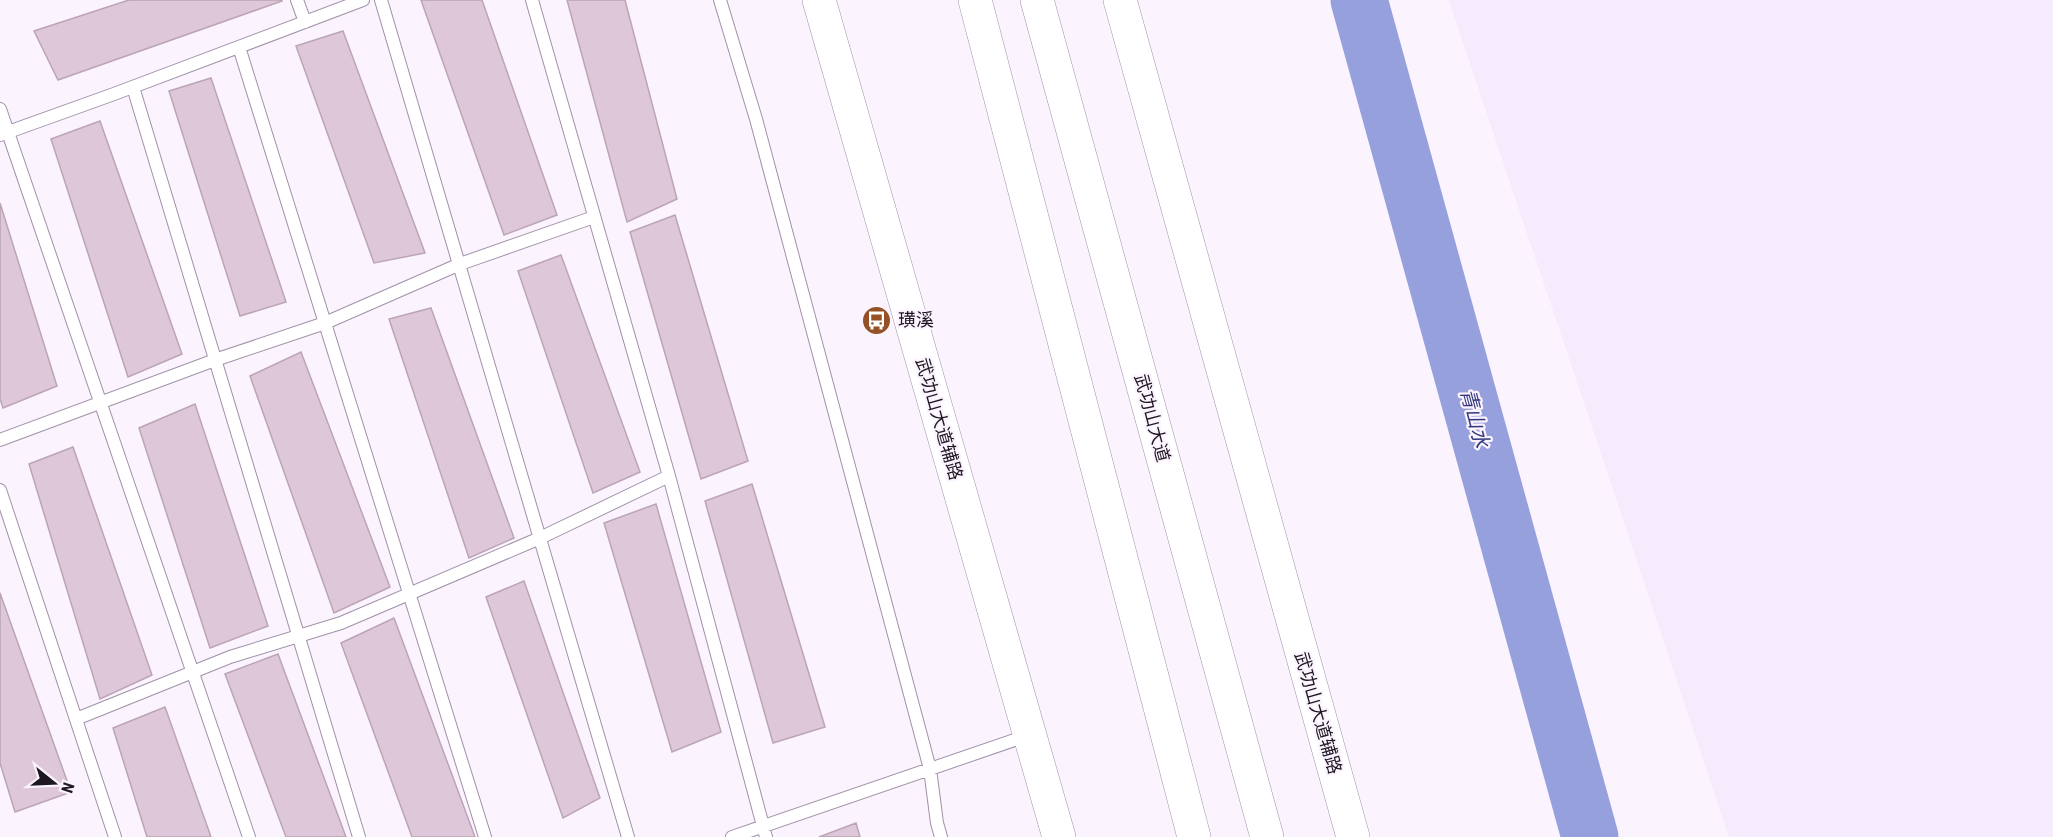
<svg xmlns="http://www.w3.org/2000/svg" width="2053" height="837" font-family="'Roboto Condensed','Noto Sans SC',sans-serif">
<rect width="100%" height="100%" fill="#fbf4fe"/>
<path fill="#f6eafd" d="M1449 0H2053V837H1729Z"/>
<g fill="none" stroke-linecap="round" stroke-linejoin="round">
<path stroke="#95a0dc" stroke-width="57" d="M1359 0 1590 837"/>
</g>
<path fill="#dfc7da" stroke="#bca4b7" stroke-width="1.5" d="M129 0H282V1L58 80 34 31Z
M421 0H482L557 215 504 235Z
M567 0H625L677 199 627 222Z
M343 31 425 253 374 263 296 46Z
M211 78 286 302 240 316 169 91Z
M100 121 182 354 128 377 51 139Z
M0 203 57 386 3 408 0 399Z
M675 215 748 461 701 479 630 232Z
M561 255 640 472 593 493 518 271Z
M431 308 514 538 469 558 389 319Z
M301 352 390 587 334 613 250 376Z
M195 404 268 626 210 648 139 428Z
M73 447 152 675 100 699 29 464Z
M752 484 825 727 773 743 705 501Z
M656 504 721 732 672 752 604 523Z
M524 581 600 798 563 818 486 597Z
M0 593 71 792 15 812 0 763Z
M394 618 475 837H412L341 643Z
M278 654 346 837H286L225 674Z
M165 707 211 837H147L113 728Z
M856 823 860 837H819Z"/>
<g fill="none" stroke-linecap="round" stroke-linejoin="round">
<defs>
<path id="service" d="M297 0 305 22
M381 0 628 837
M532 0 669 476 766 837
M720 0 756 119 930 769 937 823 941 837
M239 47 485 837
M133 87 359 837
M0 109 249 837
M0 135 114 94 363 0
M0 440 215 360 325 323 460 264 594 217
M0 490 115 837
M76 719 230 657 341 623 540 538 669 476
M732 837 1029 735"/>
<path id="primary" d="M819 0 1059 837
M1120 0 1353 837"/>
<path id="trunk" d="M975 0 1194 837
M1037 0 1267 837"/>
</defs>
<use href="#service" stroke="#a091a8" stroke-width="14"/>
<use href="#primary" stroke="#a091a8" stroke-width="34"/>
<use href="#trunk" stroke="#a091a8" stroke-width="34"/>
<use href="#service" stroke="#fff" stroke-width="12"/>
<use href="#primary" stroke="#fff" stroke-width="33"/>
<use href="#trunk" stroke="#fff" stroke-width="33"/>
</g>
<defs>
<symbol id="bus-disc" viewBox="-11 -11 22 22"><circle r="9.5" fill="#955025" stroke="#fbf4fe"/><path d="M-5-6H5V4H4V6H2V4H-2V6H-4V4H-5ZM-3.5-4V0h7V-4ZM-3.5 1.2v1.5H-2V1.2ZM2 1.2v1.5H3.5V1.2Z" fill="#fff"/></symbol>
</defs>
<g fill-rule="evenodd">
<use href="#bus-disc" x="860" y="304" width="33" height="33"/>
</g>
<g text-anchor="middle" stroke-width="4.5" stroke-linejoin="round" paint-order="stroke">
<g font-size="18" fill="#1d1720" stroke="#fbf4fe" text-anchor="start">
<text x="898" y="326">璜溪</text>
</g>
<g font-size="18" fill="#1d1720" stroke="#fbf4fe">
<text transform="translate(1152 418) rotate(75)" y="6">武功山大道</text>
<text transform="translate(939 419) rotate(74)" y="6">武功山大道辅路</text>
<text transform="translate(1318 713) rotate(74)" y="6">武功山大道辅路</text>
</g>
<g font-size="20" font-style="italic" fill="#333980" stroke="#fbf4fe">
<text transform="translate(1475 418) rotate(75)" y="7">青山水</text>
</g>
</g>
<g transform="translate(54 783) rotate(108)" stroke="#fbf4fe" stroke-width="4.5" paint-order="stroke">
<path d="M0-4.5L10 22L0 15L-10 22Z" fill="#1d1720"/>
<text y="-9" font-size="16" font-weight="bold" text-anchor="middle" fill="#1d1720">N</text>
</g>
</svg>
